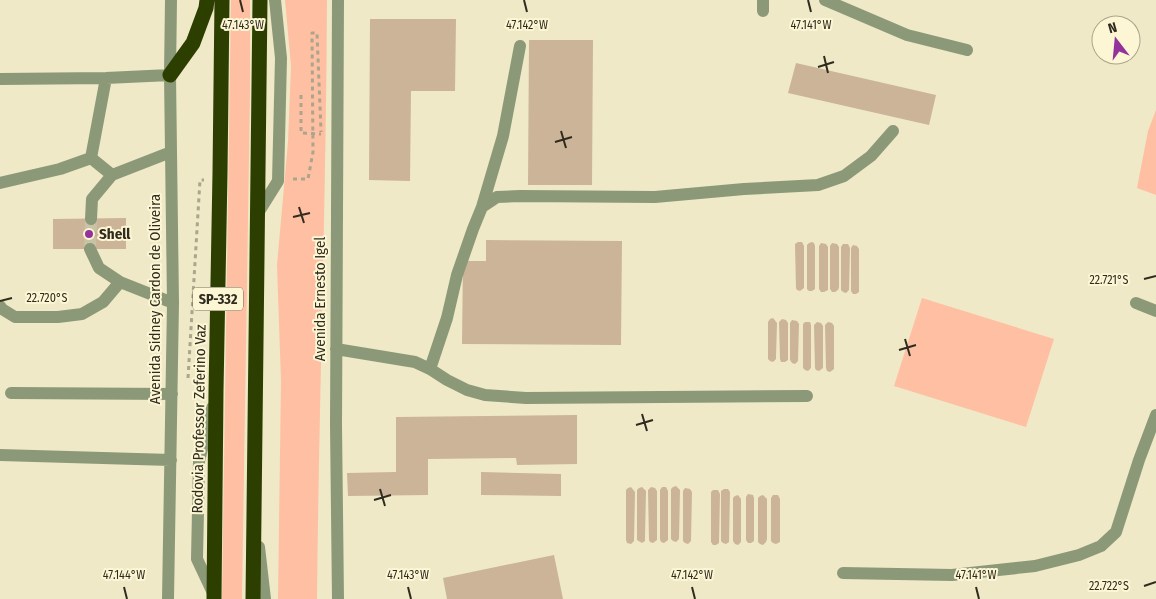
<svg xmlns="http://www.w3.org/2000/svg" width="1156" height="599" font-family="'Fira Sans Condensed',sans-serif">
<rect width="100%" height="100%" fill="#efe9c7"/>
<path fill="#ffbfa2" d="M231 0H250V92L242 599H222Z
M285 0H327C326 200 319 399 317 599H278L281 381 277 265 288 142 291 66Z
M1156 110V195L1137 188 1148 131Z
M922 298 1054 339 1026 427 894 386Z"/>
<path fill="#cbb498" d="M370 19H456L455 91H411L410 181 369 180Z
M529 40H593L592 185H528Z
M796 63 936 95 929 125 788 93Z
M126 218V249H53V219Z
M486 240 622 241 621 345 462 344 463 261H486Z
M798 242H802L804 246V288L800 291 797 290 796 288 795 244Z
M812 242 814 243 815 246V289L812 291H809L807 289V245L809 243Z
M821 243 826 244 828 247V290L824 292H821L819 289V246Z
M832 243 837 244 839 247V287L838 290 835 292H832L830 289V246Z
M843 244H848L850 248 849 290 846 293 843 292 841 290V247Z
M853 245 857 246 859 249V292L856 294H853L851 291V248Z
M773 318 777 323 776 357V359L773 362 770 361 768 359V322L770 319Z
M782 319 786 320 788 323V360L785 362H781L780 359 779 322Z
M792 320 797 321 799 324 798 361 795 364 792 363 790 360V323Z
M805 322H810L811 325V368L808 371 805 370 803 368V324Z
M817 322 821 323 823 326V368L819 371 816 370 815 368 814 325Z
M828 322 832 323 834 326V369L830 372 827 371 826 368 825 325Z
M577 415V464L517 465 516 458 428 459V495L348 496 347 473 396 472V417Z
M481 472 561 474V496L481 495Z
M676 486 680 490 679 539 676 542 673 541 671 539V489L673 487Z
M631 487 635 492 634 541 631 544 627 543 626 540V490L628 488Z
M642 487 646 491 645 538V541L642 543 637 540V490L639 488Z
M651 487 655 488 657 491V540L653 543 650 542 649 540 648 490Z
M662 487H666L668 491V540L664 543 661 542 660 539V490Z
M685 488 690 489 692 492 691 541 688 544 685 543 683 541V491Z
M724 489H728L730 492 729 542 726 544 723 543 721 541V491Z
M713 490H718L720 494 719 543 716 545H713L711 542V492Z
M748 494 753 495 754 498V541L751 543H748L746 540V497Z
M738 495 741 499V542L738 545 735 544 733 541V498L735 496Z
M763 495 767 499V539L766 542 763 545 760 544 758 542V498L760 496Z
M773 495H778L780 499V542L776 544 773 543 771 541V498Z
M554 555 563 599H447L443 578Z"/>
<g fill="none" stroke-linecap="round" stroke-linejoin="round">
<path stroke="#c9c3a5" stroke-width="12" stroke-dasharray="12 6" stroke-linecap="butt" d="M90 249 91 219"/>
<path stroke="#aaa58b" stroke-width="3" stroke-dasharray="4 4" stroke-linecap="butt" d="M301 95V133L321 134
M293 179H308L313 152 312 33H317L321 132
M188 378 200 180H204"/>
<path stroke="#8c9978" stroke-width="12" d="M338 0 336 425 338 599
M763 0V11
M825 0 907 35 967 50
M0 79 106 78 170 75
M91 158 112 175
M0 183 60 169 91 158 106 78
M482 207 503 136 520 46
M258 213 278 181 281 58 275 0
M91 219 92 199 112 175 171 152
M90 249 99 268 120 282 173 303
M1136 303 1156 311
M0 306 2 309 15 317H58L82 314 103 302 120 282
M336 349 415 362 430 369 447 380 467 390 485 395 526 398 807 396
M430 369 447 318 457 275 473 229 482 207 497 197 520 196 655 197 744 189 818 185 844 176 871 156 893 131
M11 393 172 394
M212 408 199 461 197 559 213 593
M0 455 171 460
M259 547 265 599
M843 573 952 575 1035 566 1079 555 1101 546 1116 532 1139 460 1156 415
M168 599 173 303 170 75 171 0"/>
<path stroke="#2d3f00" stroke-width="15" d="M170 75 193 43 206 8 207 0
M214 599 216 391 220 173 222 0
M253 599 260 0"/>
</g>
<path fill="none" stroke="#2f2c1f" stroke-width="2" d="M240 0 243 12M524 0 527 12M808 0 811 12M824 56 828 73M818 67 834 62M561 131 566 148M555 142 572 137M299 207 304 223M293 217 310 213M1144 279 1156 276M0 301 12 298M905 339 910 356M899 350 916 345M642 414 647 431M636 425 653 420M380 489 385 506M374 500 391 495M1144 586 1156 582M124 587 127 599M408 587 411 599M692 587 695 599M976 587 979 599"/>
<circle fill="#93329a" stroke="#fdf6d4" stroke-width="2" cx="89" cy="234" r="5"/>
<g text-anchor="middle" stroke-width="4" stroke-linejoin="round" paint-order="stroke">
<rect fill="#fdf6d4" stroke="#6d6955" stroke-width="1" x="193" y="287.5" width="50" height="23" rx="4"/>
<g font-size="14" font-weight="bold" fill="#2f2c1f">
<text x="218" y="304">SP-332</text>
</g>
<g font-size="15" font-weight="bold" fill="#2f2c1f" stroke="#fdf6d4" text-anchor="start">
<text x="99" y="239">Shell</text>
</g>
<g font-size="15" fill="#2f2c1f" stroke="#fdf6d4">
<text transform="translate(155 299) rotate(-90)" y="5">Avenida Sidney Cardon de Oliveira</text>
<text transform="translate(320 299) rotate(-90)" y="5">Avenida Ernesto Igel</text>
<text transform="translate(199 419) rotate(-89)" y="5">Rodovia Professor Zeferino Vaz</text>
</g>
</g>
<g font-size="12" text-anchor="middle" fill="#2f2c1f" stroke="#fdf6d4" stroke-width="4" stroke-linejoin="round" paint-order="stroke">
<text x="243" y="29">47.143°W</text>
<text x="527" y="29">47.142°W</text>
<text x="811" y="29">47.141°W</text>
<text x="1109" y="284">22.721°S</text>
<text x="47" y="302">22.720°S</text>
<text x="408" y="579">47.143°W</text>
<text x="692" y="579">47.142°W</text>
<text x="976" y="579">47.141°W</text>
<text x="124" y="579">47.144°W</text>
<text x="1109" y="590">22.722°S</text>
</g>
<g transform="translate(1116 40) rotate(344)"><circle r="24" fill="#fdf6d4" stroke="#aba58c"/>
<path d="M0-4L9 19L0 12L-9 19Z" fill="#93329a"/>
<text y="-8" font-size="14" font-weight="bold" text-anchor="middle" fill="#2f2c1f">N</text>
</g>
</svg>
